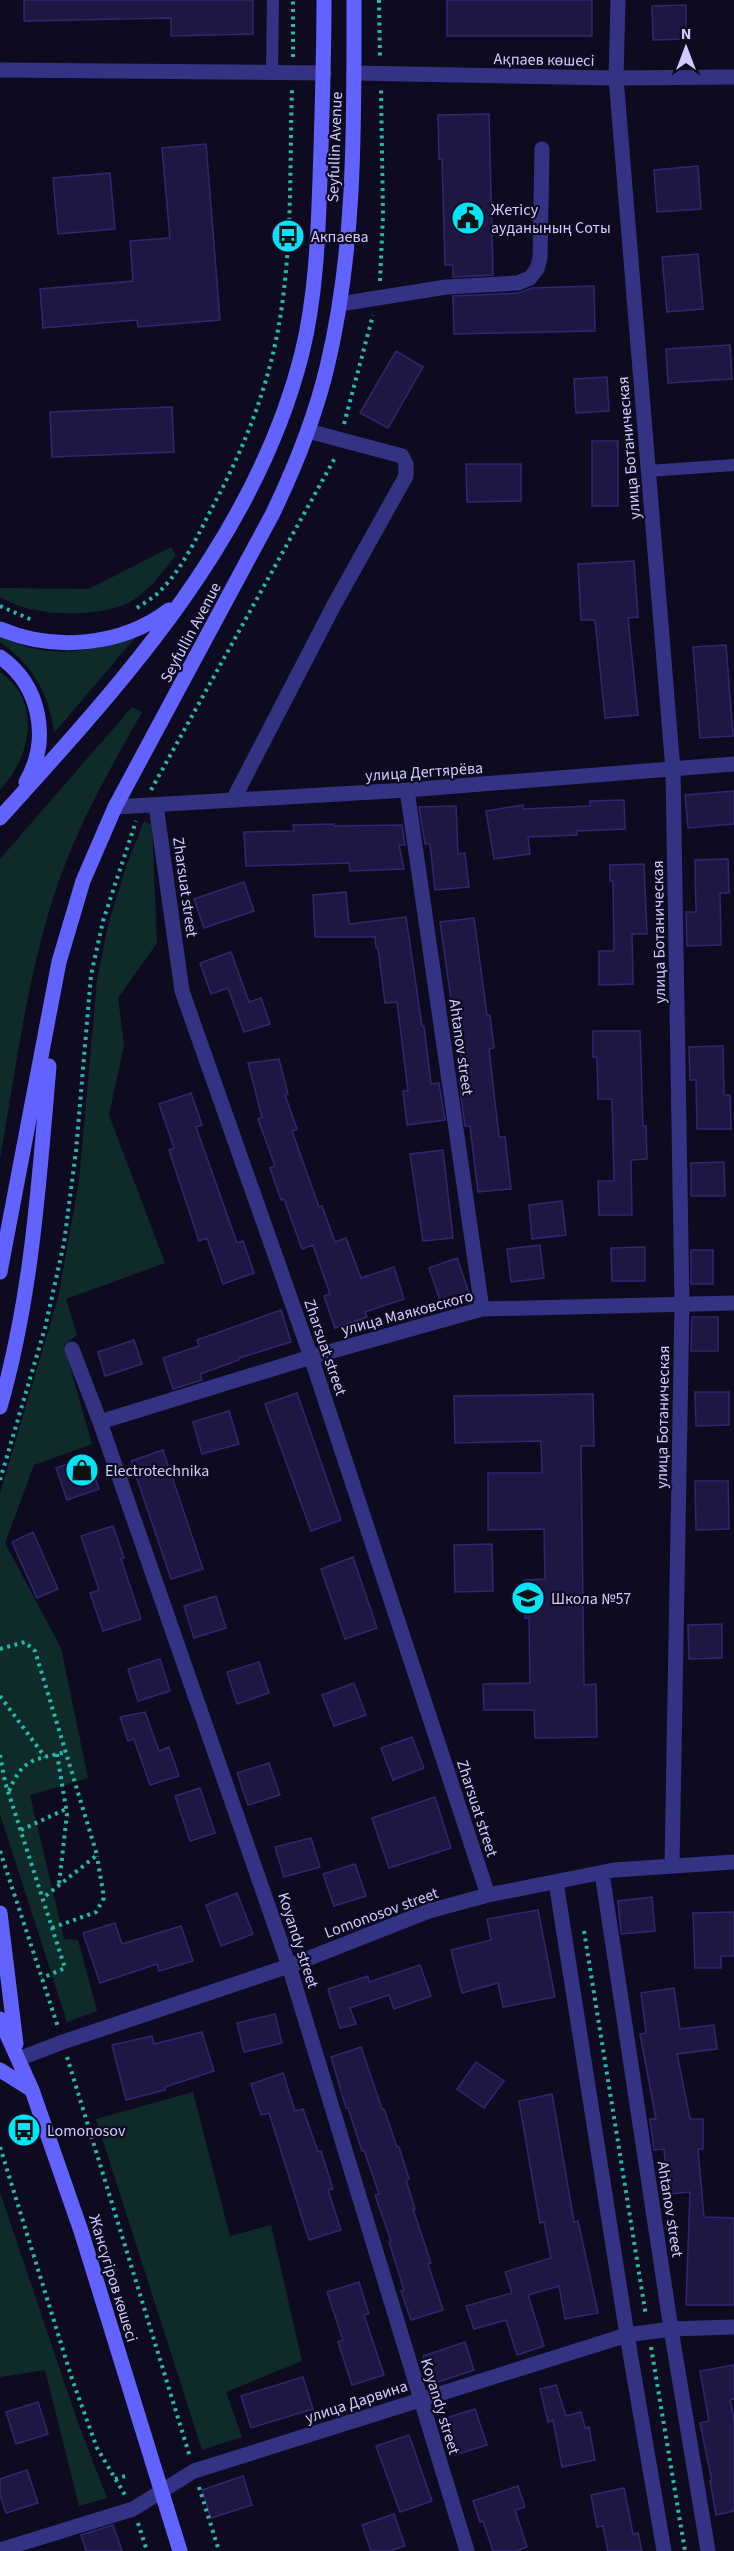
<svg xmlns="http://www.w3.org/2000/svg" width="734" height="2551" font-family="'Source Sans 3',sans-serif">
<rect width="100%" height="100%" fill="#0e0b21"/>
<path fill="#0e2b29" d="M171 547 176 555C164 570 152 588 135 599 110 616 59 616 30 609 20 607 10 602 0 597V588L89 589Z
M0 636C49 661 86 652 136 637L54 733C50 695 32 664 0 642Z
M0 672C43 702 31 757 0 790Z
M132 707 142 712C112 765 82 818 61 875 28 966 17 1064 0 1159V859Z
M144 821 152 825 157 943 118 998 124 1045 109 1115 165 1263 66 1299 77 1335 64 1345 92 1444 34 1465 5 1543 61 1648 88 1778 30 1795 64 1939 78 1940 97 2011 67 2022 0 1814V1493L58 1298 79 1181 97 980 108 925 127 864Z
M193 2092 230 2236 271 2225 302 2361 226 2392 242 2437 202 2450 96 2119Z
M0 2192 77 2420 107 2498 79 2506 45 2370 0 2377Z"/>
<path fill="#1e1643" stroke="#332671" stroke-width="1.5" d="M24 0H253V34L171 36V18L24 21Z
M447 0H592V36H447Z
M686 5V39L653 40 652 6Z
M489 114 493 275 453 277V265H445L442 159H439L438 115Z
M206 144 220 320 138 327 137 320 43 328 40 289 133 281 130 241 170 238 162 148Z
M698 166 701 209 657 212 654 170Z
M110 173 115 229 58 234 53 178Z
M698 254 703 309 667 312 662 257Z
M594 286 595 331 454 334 453 296 519 293 532 288Z
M730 345 732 379 668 383 666 349Z
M396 351 423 367 388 428 360 413Z
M607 377 609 411 576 413 574 379Z
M172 407 174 452 52 457 50 412Z
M592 441H618V506H592Z
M466 464H521V501L467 502Z
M634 561 638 617 628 618 638 715 605 718 595 620H581L578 564Z
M726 645 733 736 700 738 693 647Z
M734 791V824L688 828 685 795Z
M624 800 625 829 577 831V835L528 837 530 854 494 859 486 811 523 805V809L590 806V801Z
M456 806 458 854 465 853 469 887 435 890 430 844H425L419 807Z
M334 824V826L402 825 405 845H399L404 869 350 871 349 863 246 866 244 832 294 831 293 825Z
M728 859 729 893H720L721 945 687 946 686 912H696L695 860Z
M644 864 647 934H632L633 984 599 985V951H614L613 881H610V865Z
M244 882 254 911 204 928 194 899Z
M346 892 349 924 406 917 422 1026H424L431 1084 439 1083 445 1120 407 1125 403 1091H408L397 1002 385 1003 378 948H376L375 937H315L313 895Z
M474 918 487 1015H490L494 1048 489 1049 499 1137H505L511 1189 478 1192 470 1126H465L459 1080H464L455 1006H452L440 922Z
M231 952 249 1002 261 998 270 1024 244 1032 228 988 211 994 200 963Z
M593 1031H640L643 1126H646L647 1159 631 1160 632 1215H599L598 1181H614L612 1099H598L597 1057H593Z
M723 1046 724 1095H730L731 1129H697L696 1080H690L689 1047Z
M279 1059 288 1094 285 1095 297 1129 292 1131 319 1207 322 1206 335 1242 346 1238 361 1278 394 1267 404 1299 365 1312 367 1317 335 1328 324 1296 330 1294 313 1245 302 1249 284 1199 281 1200 270 1168 275 1166 258 1119 262 1117 248 1063Z
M191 1093 202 1125 196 1127 237 1243 243 1241 254 1273 223 1284 207 1238 199 1241 169 1150 174 1148 159 1104Z
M443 1150 453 1238 423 1241 410 1154Z
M724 1162 725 1196H691V1163Z
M562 1201 566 1235 532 1239 529 1205Z
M540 1245 544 1278 511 1282 507 1249Z
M645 1247V1281H612L611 1248Z
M691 1250H713V1284H691Z
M457 1258 471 1299 443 1309 429 1268Z
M281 1310 291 1342 239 1358V1360L200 1374 202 1380 173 1389 163 1358 199 1346 197 1340Z
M692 1317H718V1351H691Z
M134 1340 142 1364 105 1376 98 1352Z
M695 1392H729V1425L696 1426Z
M297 1393 341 1520 311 1531 265 1404Z
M593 1394 594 1446H581L584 1685 596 1684 597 1737 535 1738 534 1710H484L483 1684 530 1683 529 1618H525L524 1580 545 1579 544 1529 488 1530V1473H542L541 1441 455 1443 454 1396Z
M229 1411 239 1444 202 1454 193 1422Z
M163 1450 203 1569 171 1579 131 1461Z
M88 1457 99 1489 67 1500 56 1468Z
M695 1481H728L729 1529 696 1530Z
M113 1526 124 1558 121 1559 141 1619 103 1631 90 1593 99 1590 81 1536Z
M33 1532 58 1589 37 1598 12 1542Z
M492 1544 493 1591 455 1592 454 1545Z
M353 1557 377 1628 345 1639 321 1569Z
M216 1596 226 1628 194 1638 184 1606Z
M722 1624V1658L689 1659 688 1625Z
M160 1659 170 1691 138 1701 128 1669Z
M259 1662 269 1693 237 1704 227 1672Z
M354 1683 366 1715 334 1726 322 1695Z
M145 1712 159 1751 169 1747 179 1776 150 1785 134 1739 128 1741 120 1717Z
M412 1737 424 1768 393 1780 381 1748Z
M269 1763 280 1795 248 1805 237 1773Z
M200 1788 215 1833 190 1841 175 1796Z
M435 1797 451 1848 389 1868 372 1818Z
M311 1838 320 1867 284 1877 275 1847Z
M355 1864 366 1896 334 1906 323 1874Z
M237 1893 253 1934 221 1946 206 1905Z
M652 1897 655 1931 621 1934 618 1901Z
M538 1910 555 1997 503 2007 498 1983 462 1993 451 1950 491 1940 487 1919Z
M734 1912V1956H721V1968H695L693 1913Z
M115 1923 122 1944 181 1926 193 1961 159 1971 157 1964 100 1983 83 1933Z
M420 1965 431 1996 394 2009 389 1995 350 2008 356 2024 340 2028 328 1989 368 1976 369 1982Z
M674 1988 680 2029 714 2025 717 2049 677 2054 690 2119H703V2149H698L704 2217 734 2218V2305H686L690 2192 668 2194 664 2149 654 2150 650 2119H656L640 2034 646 2033 641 1993Z
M275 2014 282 2043 244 2052 237 2023Z
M202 2032 214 2071 165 2087V2090L126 2100 112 2045 152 2036 154 2044Z
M361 2047 382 2109H384L397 2147H399L409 2179 406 2180 415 2209H413L431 2263 428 2264 443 2310 411 2320 401 2291 404 2290 389 2242 391 2241 375 2195 379 2194 364 2150 362 2151 348 2108H346L331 2057Z
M476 2062 504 2081 484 2108 457 2089Z
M283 2073 295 2111 303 2109 318 2152 321 2151 333 2189 328 2190 341 2230 309 2240 269 2113 261 2115 251 2084Z
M552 2094 574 2222 578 2221 598 2313 565 2319 559 2286 528 2295 544 2346 517 2355 506 2320 474 2329 466 2306 512 2293 505 2272 551 2258 544 2222 540 2223 519 2101Z
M359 2282 369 2314 364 2315 384 2375 352 2385 338 2342 343 2340 327 2292Z
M465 2342 474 2370 432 2384 423 2356Z
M734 2365V2399L730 2400 734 2419V2511L716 2515 710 2481H712L700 2423 709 2421 700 2371Z
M303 2377 313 2409 251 2428 241 2396Z
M556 2385 566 2416 581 2412 585 2428 589 2427 595 2460 562 2467 553 2420 548 2422 540 2389Z
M38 2402 48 2434 16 2444 6 2412Z
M475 2409 487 2445 455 2455 443 2419Z
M409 2435 432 2501 400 2512 376 2446Z
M27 2470 38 2503 6 2513 0 2495V2479Z
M243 2476 252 2505 211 2518 202 2490Z
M518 2486 525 2507 515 2510 527 2547 516 2551H493L483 2521 480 2522 473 2501Z
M624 2488 633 2534 638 2533 642 2551H608L603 2526 597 2527 591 2495Z
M394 2514 405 2546 390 2551H371L362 2525Z
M113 2525 122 2551H86L81 2535Z"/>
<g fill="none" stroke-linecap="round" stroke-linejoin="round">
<path stroke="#25b9ac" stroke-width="4" stroke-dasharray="3 4.5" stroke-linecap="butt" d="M379 0 380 59
M293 57V0
M380 281 383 215 381 88
M344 424 373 315
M0 606 32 620
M137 608C144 603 153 598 159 592 182 570 198 535 212 508 236 463 256 418 269 369 294 279 289 181 292 89
M151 790 336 456
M0 1480 45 1328 64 1243 76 1151 91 975 103 921 136 821
M0 1649 25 1642 35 1651 97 1855 43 1898
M0 1696 45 1757
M57 1754 67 1814 59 1884
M0 1755 5 1782 65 1968 42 1978
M9 1791C23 1758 33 1760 66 1752
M21 1830 66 1809
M0 1851 58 2027
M52 1928 96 1912 104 1898 97 1856
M584 1931 646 2316
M67 2057 190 2457
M0 2147 72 2379 97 2448 125 2495
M651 2347 685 2551
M115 2479 125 2476
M199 2487 219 2551
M138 2523 147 2551"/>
<path stroke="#343383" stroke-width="12" d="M272 72 273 0
M648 471 734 465"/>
<path stroke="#343383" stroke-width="15" d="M618 0 616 78 673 770 682 1304 672 1866
M0 70 324 73
M354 73 616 78 734 77
M340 304 446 287 518 283 530 278 537 269 540 258 542 149
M407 790 482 1309
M233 800 334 605 406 476V464L402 456 308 431
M156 805 182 991 311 1357 488 1895
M115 807 407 790 734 764
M72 1349 100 1422 289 1966 467 2551
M100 1422 311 1357 482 1309 734 1303
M602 1873 671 2329 708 2551
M556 1882 627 2335 664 2551
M18 2059 63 2042 289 1966 429 1911 488 1895 614 1870 734 1862
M0 2550 133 2509 194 2471 627 2335 671 2329 734 2327"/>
<path stroke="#6263ff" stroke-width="15" d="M0 629C54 652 122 646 169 610
M0 657C40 685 51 739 26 782
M0 818C124 681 256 537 302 353 316 296 318 237 320 179 322 119 324 60 324 0
M0 1272 59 962 83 881 115 807 273 513C296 465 316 415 328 363 356 244 354 121 354 0
M0 1407C32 1296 39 1181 49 1066
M0 1913 16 2044
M0 2019 32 2090 81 2231 180 2551
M0 2070 32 2090"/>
</g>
<defs>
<symbol id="civic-disc" viewBox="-11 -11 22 22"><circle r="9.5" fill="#00e5f6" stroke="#0e0b21"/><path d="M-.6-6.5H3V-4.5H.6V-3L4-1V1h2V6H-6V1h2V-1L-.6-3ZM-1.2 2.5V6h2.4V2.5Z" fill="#111"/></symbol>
<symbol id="bus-disc" viewBox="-11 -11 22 22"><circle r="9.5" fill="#00e5f6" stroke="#0e0b21"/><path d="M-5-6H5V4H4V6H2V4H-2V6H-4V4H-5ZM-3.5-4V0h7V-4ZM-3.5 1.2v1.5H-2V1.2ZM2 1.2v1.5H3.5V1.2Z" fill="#111"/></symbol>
<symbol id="shop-disc" viewBox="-11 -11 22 22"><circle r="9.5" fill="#00e5f6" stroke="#0e0b21"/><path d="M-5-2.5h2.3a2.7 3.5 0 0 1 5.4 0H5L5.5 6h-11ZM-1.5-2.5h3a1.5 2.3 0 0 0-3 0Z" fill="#111"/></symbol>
<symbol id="school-disc" viewBox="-11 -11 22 22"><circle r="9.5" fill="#00e5f6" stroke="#0e0b21"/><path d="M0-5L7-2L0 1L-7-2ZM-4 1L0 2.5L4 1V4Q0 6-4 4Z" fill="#111"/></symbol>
</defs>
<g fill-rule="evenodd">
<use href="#civic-disc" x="449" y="199" width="38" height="38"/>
<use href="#bus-disc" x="269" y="217" width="38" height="38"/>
<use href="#shop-disc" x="63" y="1451" width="38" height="38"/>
<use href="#school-disc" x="509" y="1579" width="38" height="38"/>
<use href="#bus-disc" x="5" y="2111" width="38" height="38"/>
</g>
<g text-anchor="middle" stroke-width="4.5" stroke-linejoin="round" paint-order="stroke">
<g font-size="16" fill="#d0cbff" stroke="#0e0b21">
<text transform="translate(544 59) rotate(1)" y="6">Ақпаев көшесі</text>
<text transform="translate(334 147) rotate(-88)" y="6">Seyfullin Avenue</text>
<text transform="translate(628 448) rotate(-95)" y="6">улица Ботаническая</text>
<text transform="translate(190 632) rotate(-62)" y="6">Seyfullin Avenue</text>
<text transform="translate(424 771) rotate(-4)" y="6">улица Дегтярёва</text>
<text transform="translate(186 887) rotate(82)" y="6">Zharsuat street</text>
<text transform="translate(658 932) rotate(-91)" y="6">улица Ботаническая</text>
<text transform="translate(462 1047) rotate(82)" y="6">Ahtanov street</text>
<text transform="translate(407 1312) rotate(-15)" y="6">улица Маяковского</text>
<text transform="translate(326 1347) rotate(71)" y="6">Zharsuat street</text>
<text transform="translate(662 1417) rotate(-89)" y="6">улица Ботаническая</text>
<text transform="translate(478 1808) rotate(72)" y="6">Zharsuat street</text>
<text transform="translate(381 1912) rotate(-20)" y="6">Lomonosov street</text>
<text transform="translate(299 1940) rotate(72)" y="6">Koyandy street</text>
<text transform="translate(671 2209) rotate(81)" y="6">Ahtanov street</text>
<text transform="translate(114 2278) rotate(73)" y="6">Жансүгіров көшесі</text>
<text transform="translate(356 2401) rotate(-18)" y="6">улица Дарвина</text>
<text transform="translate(441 2406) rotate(73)" y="6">Koyandy street</text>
</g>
<g font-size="16" fill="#d0cbff" stroke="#0e0b21" text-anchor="start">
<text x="491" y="215">Жетісу<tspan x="491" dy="18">ауданының Соты</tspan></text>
<text x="311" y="242">Акпаева</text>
<text x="105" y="1476">Electrotechnika</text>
<text x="551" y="1604">Школа №57</text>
<text x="47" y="2136">Lomonosov</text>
</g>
</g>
<g transform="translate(686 48)" stroke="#0e0b21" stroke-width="4.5" paint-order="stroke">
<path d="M0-4.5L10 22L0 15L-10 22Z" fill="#d0cbff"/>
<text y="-9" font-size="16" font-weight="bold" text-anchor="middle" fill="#d0cbff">N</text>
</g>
</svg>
